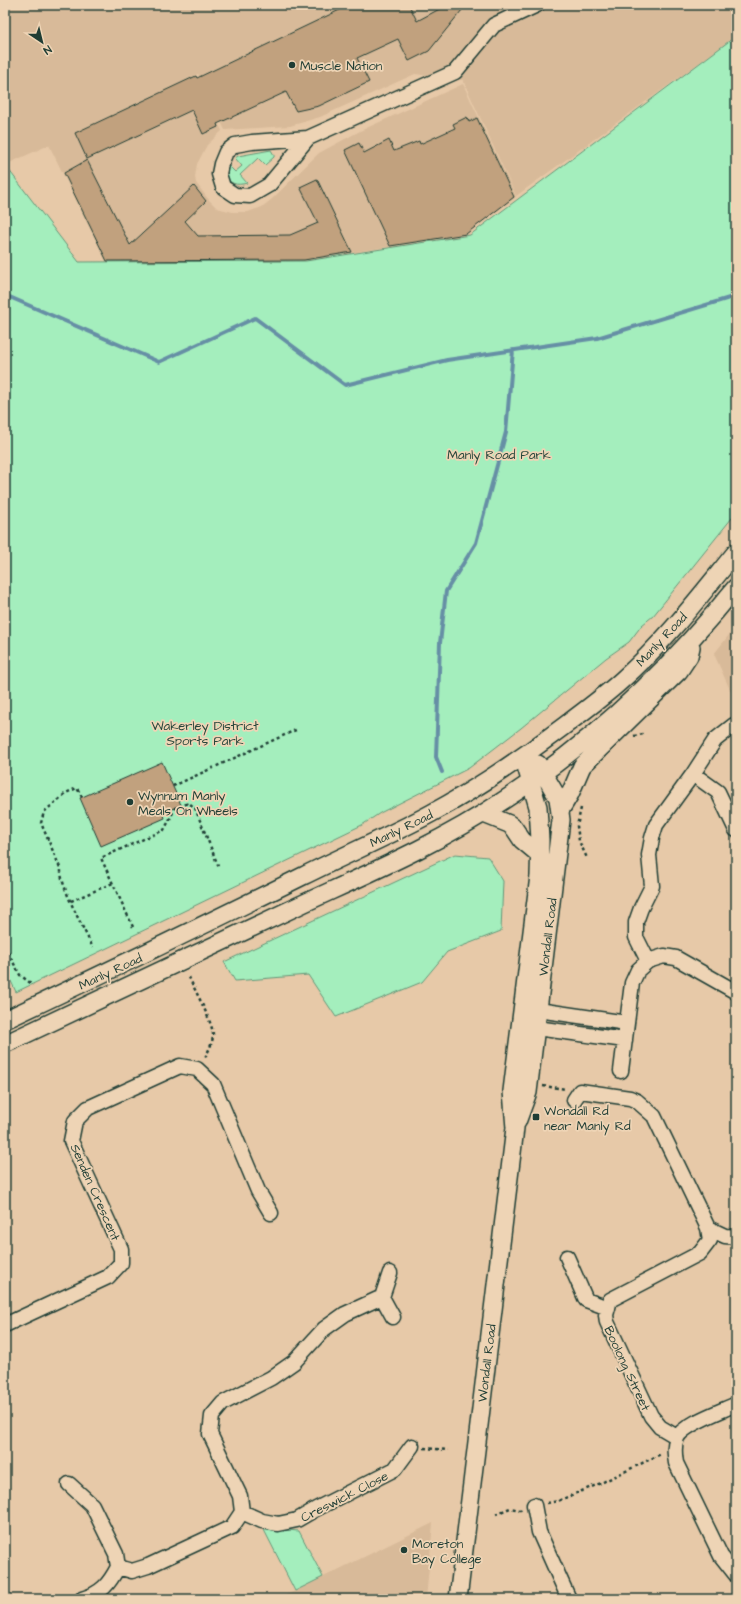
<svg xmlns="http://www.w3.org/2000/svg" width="741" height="1604" font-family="'Architects Daughter',sans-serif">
<rect width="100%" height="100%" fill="#e7c9a8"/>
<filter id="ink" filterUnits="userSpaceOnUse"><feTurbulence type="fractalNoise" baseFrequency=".025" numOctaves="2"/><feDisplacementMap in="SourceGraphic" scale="8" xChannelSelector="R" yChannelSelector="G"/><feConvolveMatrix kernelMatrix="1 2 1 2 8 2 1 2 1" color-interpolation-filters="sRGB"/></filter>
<g filter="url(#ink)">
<path fill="#d8ba99" d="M5 5H736V36L516 196 463 80 415 74 320 117 290 126 225 130 198 74 196 75 222 131 207 145 197 164 195 177 196 183 209 200 217 208 233 212H248L262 207 272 199 319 153 360 131 463 84 516 197 467 234 332 256 303 260 106 261 49 145 5 165Z
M736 626V703L714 654Z
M433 1523 426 1599H277L295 1591Z"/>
<path fill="#a4eebd" stroke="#629678" d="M736 36V513L653 616 642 625 629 642 606 658 521 728 469 768 380 813 362 825 16 992 5 968V165L79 262 306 261 470 235Z
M271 150 274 155V157L265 165 258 158 240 175 247 183C236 186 230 184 225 175L227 164 235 172 242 166 235 158 238 156Z
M455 854 488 857 503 881 501 931 447 952 422 982 336 1017 308 975 235 981 224 962Z
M263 1528 299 1531 323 1577 295 1591Z"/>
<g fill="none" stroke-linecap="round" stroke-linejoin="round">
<path stroke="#668fa5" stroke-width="4" d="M5 295 159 362 255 318 345 385 447 360 597 338 736 296
M442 772 436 757 440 643 446 591 476 543 506 432 513 350"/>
</g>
<path fill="#c1a17e" stroke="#1f3d34" d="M350 5H409L417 21 447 5H466L429 51 409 61 398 39 357 58 369 82 319 106 296 111 286 92 217 124 218 127 203 134 192 110 87 159 75 133 196 76 197 78Z
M467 117 469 122 477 118 514 197 466 234 390 246 345 150 359 143 364 153 389 140 394 151 419 141 420 144 431 139 455 128 453 124Z
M87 160 130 245 194 186 206 201 185 221 198 236 290 235 318 223 300 187 317 179 352 252 304 260 107 261 64 173Z
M162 762 181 805 163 813 165 818 101 846 80 798Z"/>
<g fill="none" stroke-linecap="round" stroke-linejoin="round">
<defs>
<path id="minor" d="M308 138 269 185 250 196 235 195 223 187 219 174 221 164 226 152 235 145 252 142 308 138 455 72 494 25 537 5
M693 774 718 792 736 830
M648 961 636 937V922L641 908 652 886 649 855 652 838 656 825 693 774 715 740 734 725
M538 1010 627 1023
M536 1028 625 1040
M621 1071 632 983 638 970 648 961 664 956 676 958 736 992
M574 1100 580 1091 630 1098 637 1101 654 1116 708 1228 710 1240 700 1253 610 1300 606 1315 607 1322 651 1416 660 1427 677 1437
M708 1228 725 1236 736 1237
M567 1257 586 1300 608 1308
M382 1297 393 1317
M5 1325 108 1277 121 1263V1249L71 1141 75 1121 88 1108 180 1066 197 1069 213 1084 258 1191 271 1213
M736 1404C722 1411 683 1424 677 1438 673 1447 675 1455 676 1463L721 1556 736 1575
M69 1484 92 1505 116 1554 118 1567
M534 1505 539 1532 569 1599
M242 1512 262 1521 278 1524 297 1520 316 1509 395 1469 412 1446
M82 1599C102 1593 109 1584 118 1567L132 1571 148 1566 232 1527 242 1512 240 1496 210 1434 212 1416 223 1403 271 1378 294 1362 324 1329 345 1314 382 1297 390 1273"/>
<path id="major" d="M561 809 570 794 582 766 679 671 689 656 691 647
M484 814 509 824 514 828 522 840 540 855
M5 1020C105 973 204 925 303 876 345 855 389 836 430 814 473 791 513 764 552 735 576 717 600 700 622 680 665 642 700 596 736 552
M5 1044C103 998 201 952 298 906 367 874 438 844 501 802 591 744 669 670 736 587
M517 1122 528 1092 561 820 558 798 538 764
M458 1599 515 1128 512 1091 539 876 540 840 538 807 523 756"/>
</defs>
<use href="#minor" stroke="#1f3d34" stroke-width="17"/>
<use href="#major" stroke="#1f3d34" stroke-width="20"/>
<path stroke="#1f3d34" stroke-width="2.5" stroke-dasharray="3 3" stroke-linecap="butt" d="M634 736 643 734
M173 786 298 729
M82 797 77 788 66 793 44 812 41 823 61 870C60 886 85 931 93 948
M581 808 577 826 579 841 587 858
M71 901 113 883
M133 927 101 858 164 830 169 821 175 808 189 803 195 808 219 868
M5 947 20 975 33 985
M189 977C194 989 214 1024 213 1036 212 1045 208 1052 204 1059
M543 1086 566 1089
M424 1448 448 1450
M547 1503 558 1501 601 1483 661 1454
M496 1514 510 1508 520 1510 523 1509"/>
<use href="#minor" stroke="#eed4b5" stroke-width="14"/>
<use href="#major" stroke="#eed4b5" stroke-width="17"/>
</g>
</g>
<g fill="#1f3d34" stroke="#eed4b5" stroke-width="1.5">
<circle cx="292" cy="65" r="4"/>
<circle cx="130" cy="802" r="4"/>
<rect x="532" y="1113" width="8" height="8" rx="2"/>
<circle cx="404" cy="1550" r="4"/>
</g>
<g text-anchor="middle" stroke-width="3.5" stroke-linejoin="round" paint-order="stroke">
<g font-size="13" fill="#1f3d34" stroke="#eed4b5" text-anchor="start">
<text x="300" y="70">Muscle Nation</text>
<text x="138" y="800">Wynnum Manly<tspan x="138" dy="15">Meals On Wheels</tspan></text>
<text x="544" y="1115">Wondall Rd<tspan x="544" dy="15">near Manly Rd</tspan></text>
<text x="412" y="1548">Moreton<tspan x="412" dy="15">Bay College</tspan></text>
</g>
<g font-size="13" fill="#26463b" stroke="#eed4b5">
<text x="499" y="459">Manly Road Park</text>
<text x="205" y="730">Wakerley District<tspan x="205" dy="15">Sports Park</tspan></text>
</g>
<g font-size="13" fill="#1f3d34" stroke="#eed4b5">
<text transform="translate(661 639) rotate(-47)" y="5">Manly Road</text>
<text transform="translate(401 828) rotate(-26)" y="5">Manly Road</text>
<text transform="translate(547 937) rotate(-83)" y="5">Wondall Road</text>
<text transform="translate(110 971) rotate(-25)" y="5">Manly Road</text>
<text transform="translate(96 1192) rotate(66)" y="5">Senden Crescent</text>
<text transform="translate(486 1363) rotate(-83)" y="5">Wondall Road</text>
<text transform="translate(628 1368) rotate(65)" y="5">Boolong Street</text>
<text transform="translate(344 1496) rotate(-27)" y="5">Creswick Close</text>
</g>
</g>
<rect width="741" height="1604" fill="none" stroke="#eed4b5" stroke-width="20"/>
<rect x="10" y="10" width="721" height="1584" fill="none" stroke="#1f3d34" stroke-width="1.5" filter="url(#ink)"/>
<g transform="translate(42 42) rotate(145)" stroke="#eed4b5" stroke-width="3" paint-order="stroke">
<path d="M0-3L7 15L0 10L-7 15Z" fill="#1f3d34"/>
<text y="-6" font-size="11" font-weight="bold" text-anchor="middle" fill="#1f3d34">N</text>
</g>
</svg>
